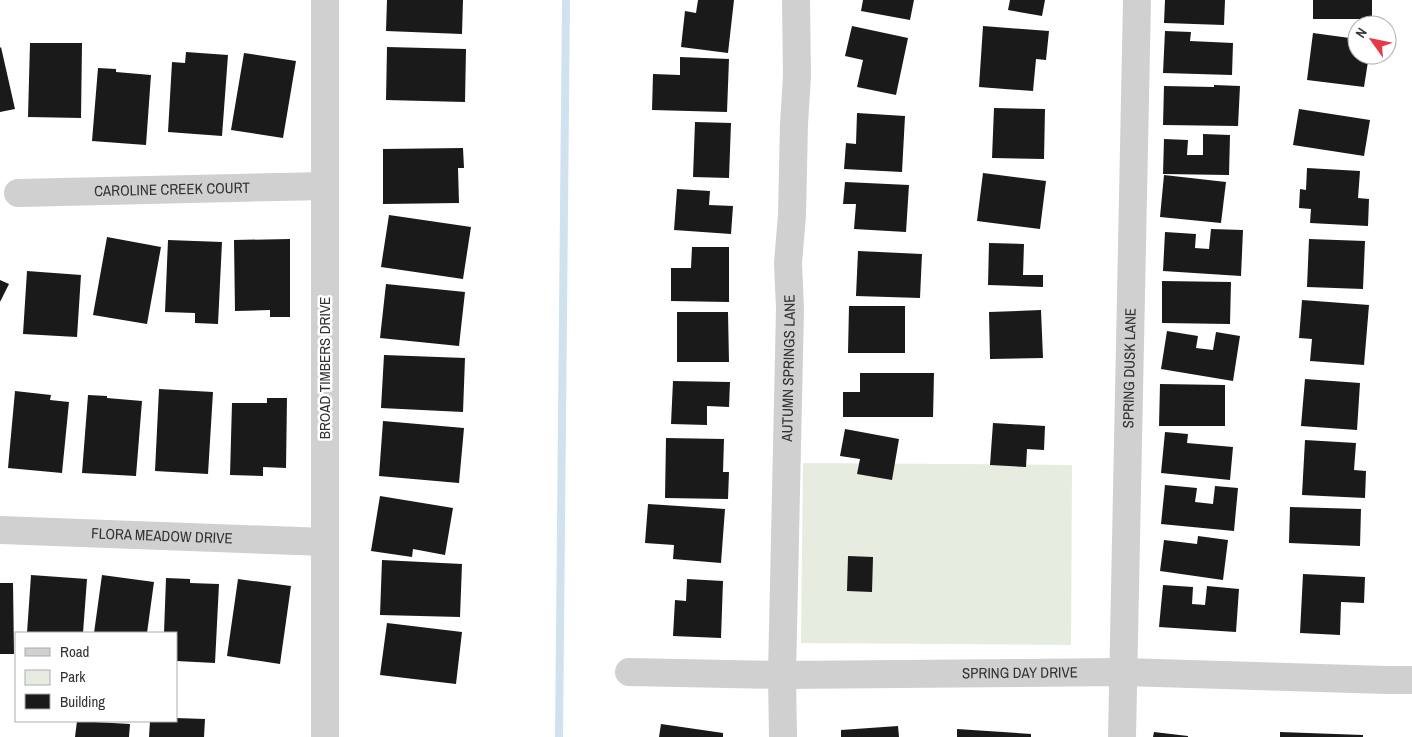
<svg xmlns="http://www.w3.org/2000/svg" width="1412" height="737" font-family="'Archivo Narrow',sans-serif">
<rect width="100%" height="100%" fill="#fff"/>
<path fill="#e6ecdf" d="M803 463 1072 465 1071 645 801 643Z"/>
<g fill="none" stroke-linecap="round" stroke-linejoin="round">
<path stroke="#cfe2ee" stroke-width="8" d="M559 737 566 0"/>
</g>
<path fill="#1a1a1a" d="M387 0H463L462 34 386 31Z
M698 0H734L728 53 681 47 685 11 696 13Z
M863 0H914L910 20 861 11Z
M1010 0H1045L1042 16 1008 10Z
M1165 0H1225L1224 25 1164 23Z
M1313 0H1372V19H1313Z
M852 26 908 38 896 95 857 87 863 60 845 56Z
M983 26 1049 31 1046 60 1036 59 1033 91 979 87Z
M1165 31 1191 32 1190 41 1233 43 1232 75 1163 73Z
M1313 33 1357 39V55H1369L1364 87 1307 80Z
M30 43H82L81 118 28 117Z
M1 47 15 109 0 112V48Z
M387 47 466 49 465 102 386 100Z
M186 52 228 55 222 136 168 132 172 62 185 63Z
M244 53 296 61 283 138 231 130Z
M680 57 729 59 727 112 652 110 653 74 680 75Z
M98 68 116 69V72L151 75 146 145 92 141Z
M1214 85 1240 86 1238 126 1163 125 1164 86 1214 87Z
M994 108 1045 109 1044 159 992 158Z
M1299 109 1370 120 1364 156 1293 145Z
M857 113 905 116 902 172 844 169 846 143 856 144Z
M695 122 731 123 729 178 693 177Z
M1203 134 1230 135 1229 175 1163 174 1164 139 1188 140 1187 155H1203Z
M463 148 464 168H458L459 203 383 204V149Z
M1307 168 1360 171 1358 198 1369 199 1368 226 1310 223 1311 209 1299 208 1300 189 1306 190Z
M983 173 1046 181 1040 229 977 221Z
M1164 175 1226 182 1221 223 1160 217Z
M845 182 909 185 906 232 854 229 856 204H843Z
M677 189 710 191 709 205 733 206 731 234 674 230Z
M389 215 471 227 463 279 381 267Z
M1211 229 1243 230 1241 276 1163 271 1165 232 1196 234 1195 248 1209 249Z
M107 237 161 247 147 324 93 315Z
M290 239V317H270V310L235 311 234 240Z
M1309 239 1365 241 1363 289 1307 287Z
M168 240 222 242 218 324 195 323V313L165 312Z
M989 243 1024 244 1023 275H1043V287L988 285Z
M692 247H729V302L671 301V268H691Z
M858 251 922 254 920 298 856 296Z
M27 271 81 275 77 337 23 334Z
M0 280 9 284 0 302Z
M1162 281 1231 282 1230 324 1162 323Z
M386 284 465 292 459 346 380 338Z
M1302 300 1369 305 1364 365 1310 361 1312 339 1299 338Z
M849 306H905V353H848Z
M1041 310 1043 358 990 359 989 312Z
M677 312H728L729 362H677Z
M1167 331 1198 336 1196 348 1213 350 1216 332 1240 336 1233 381 1161 369Z
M384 355 465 358 463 412 381 408Z
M860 373H934L933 417H843V392H860Z
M1305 379 1360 383 1357 430 1301 426Z
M673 381 730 382 729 407 707 406V425L671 424Z
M1160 384 1225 385V426H1159Z
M159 389 213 392 208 474 155 471Z
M15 391 51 395 50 400 69 402 62 473 8 468Z
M88 395 107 396V398L142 401 136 476 82 473Z
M267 398H287L286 468 263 467V476L230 475 232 403H267Z
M383 421 464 428 459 483 379 476Z
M993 423 1045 426 1044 450 1027 449 1026 467 990 465Z
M845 429 899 439 892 480 857 474 860 459 840 456Z
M1165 432 1188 434 1187 443 1233 447 1230 480 1161 473Z
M666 438 724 439 723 472H729L728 499 665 498Z
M1305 440 1356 443 1354 470 1366 471 1365 498 1302 495Z
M1165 485 1197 488 1195 502 1213 504 1215 486 1238 488 1234 531 1161 524Z
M380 496 453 508 445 555 413 549 412 557 371 551Z
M648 504 725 509 721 563 673 559 674 545 645 543Z
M1290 507 1361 509 1360 546 1289 543Z
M1198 536 1228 540 1223 580 1160 571 1164 540 1197 544Z
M848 556 873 557 872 592 847 591Z
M382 560 462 564 460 617 380 615Z
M1303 574 1365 577 1364 603 1341 602 1340 635 1300 633Z
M31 575 87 579 83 633H27Z
M102 575 154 582 147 633H94Z
M166 578 190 579V583L219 584 215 663 176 661V633H164Z
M238 579 291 586 280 664 227 656Z
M687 579 723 581 721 638 673 636 675 600 686 601Z
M0 583H13L14 654H0Z
M1163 585 1193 587 1192 604 1205 605 1207 586 1239 589 1236 632 1159 627Z
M387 623 462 632 456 684 380 675Z
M176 718 205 719 204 737H149L150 721H176Z
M77 721 130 724 129 737H75Z
M661 724 723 733V737H659Z
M898 726 899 737H841V730Z
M957 729 1031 734V737H957Z
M1154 732 1188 736V737H1153Z
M1280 732 1363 735V737H1280Z"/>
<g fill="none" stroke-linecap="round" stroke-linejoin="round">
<g stroke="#d0d0d0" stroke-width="28">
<path d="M325 0V737"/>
<path id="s1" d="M18 193 325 186"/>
<path id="s2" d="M0 530 325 542"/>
<path id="s3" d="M629 672 782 675 1124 672 1387 680H1412"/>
<path id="s4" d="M783 737 782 675 790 309 788 263 792 215 794 124 797 76 796 0"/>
<path id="s5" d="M1122 737 1137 0"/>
</g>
</g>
<g text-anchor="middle" stroke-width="5" stroke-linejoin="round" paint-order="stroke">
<g font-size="15" fill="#333" stroke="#fff">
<text dy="5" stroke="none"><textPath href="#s1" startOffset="154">CAROLINE CREEK COURT</textPath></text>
<text transform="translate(325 368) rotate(-90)" y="5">BROAD TIMBERS DRIVE</text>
<text dy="5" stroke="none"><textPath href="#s4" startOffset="369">AUTUMN SPRINGS LANE</textPath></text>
<text dy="5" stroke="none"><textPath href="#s5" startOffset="369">SPRING DUSK LANE</textPath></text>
<text dy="5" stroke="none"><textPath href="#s2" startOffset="162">FLORA MEADOW DRIVE</textPath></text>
<text dy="5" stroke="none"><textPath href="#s3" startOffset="391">SPRING DAY DRIVE</textPath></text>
</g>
</g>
<rect x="15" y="632" width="162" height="90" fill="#ffffff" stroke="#adadad"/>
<rect x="25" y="648" width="25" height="8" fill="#d0d0d0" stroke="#adadad"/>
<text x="60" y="657" font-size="15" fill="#333333">Road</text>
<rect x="25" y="670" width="25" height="15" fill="#e6ecdf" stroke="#adadad"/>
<text x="60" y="682" font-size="15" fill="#333333">Park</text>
<rect x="25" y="694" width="25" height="15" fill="#1a1a1a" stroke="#adadad"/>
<text x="60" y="707" font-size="15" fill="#333333">Building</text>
<g transform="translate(1372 40) rotate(303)"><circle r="24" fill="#ffffff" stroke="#adadad"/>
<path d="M0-4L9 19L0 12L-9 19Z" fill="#e63946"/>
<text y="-8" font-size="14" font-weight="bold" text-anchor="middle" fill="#333333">N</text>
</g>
</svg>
